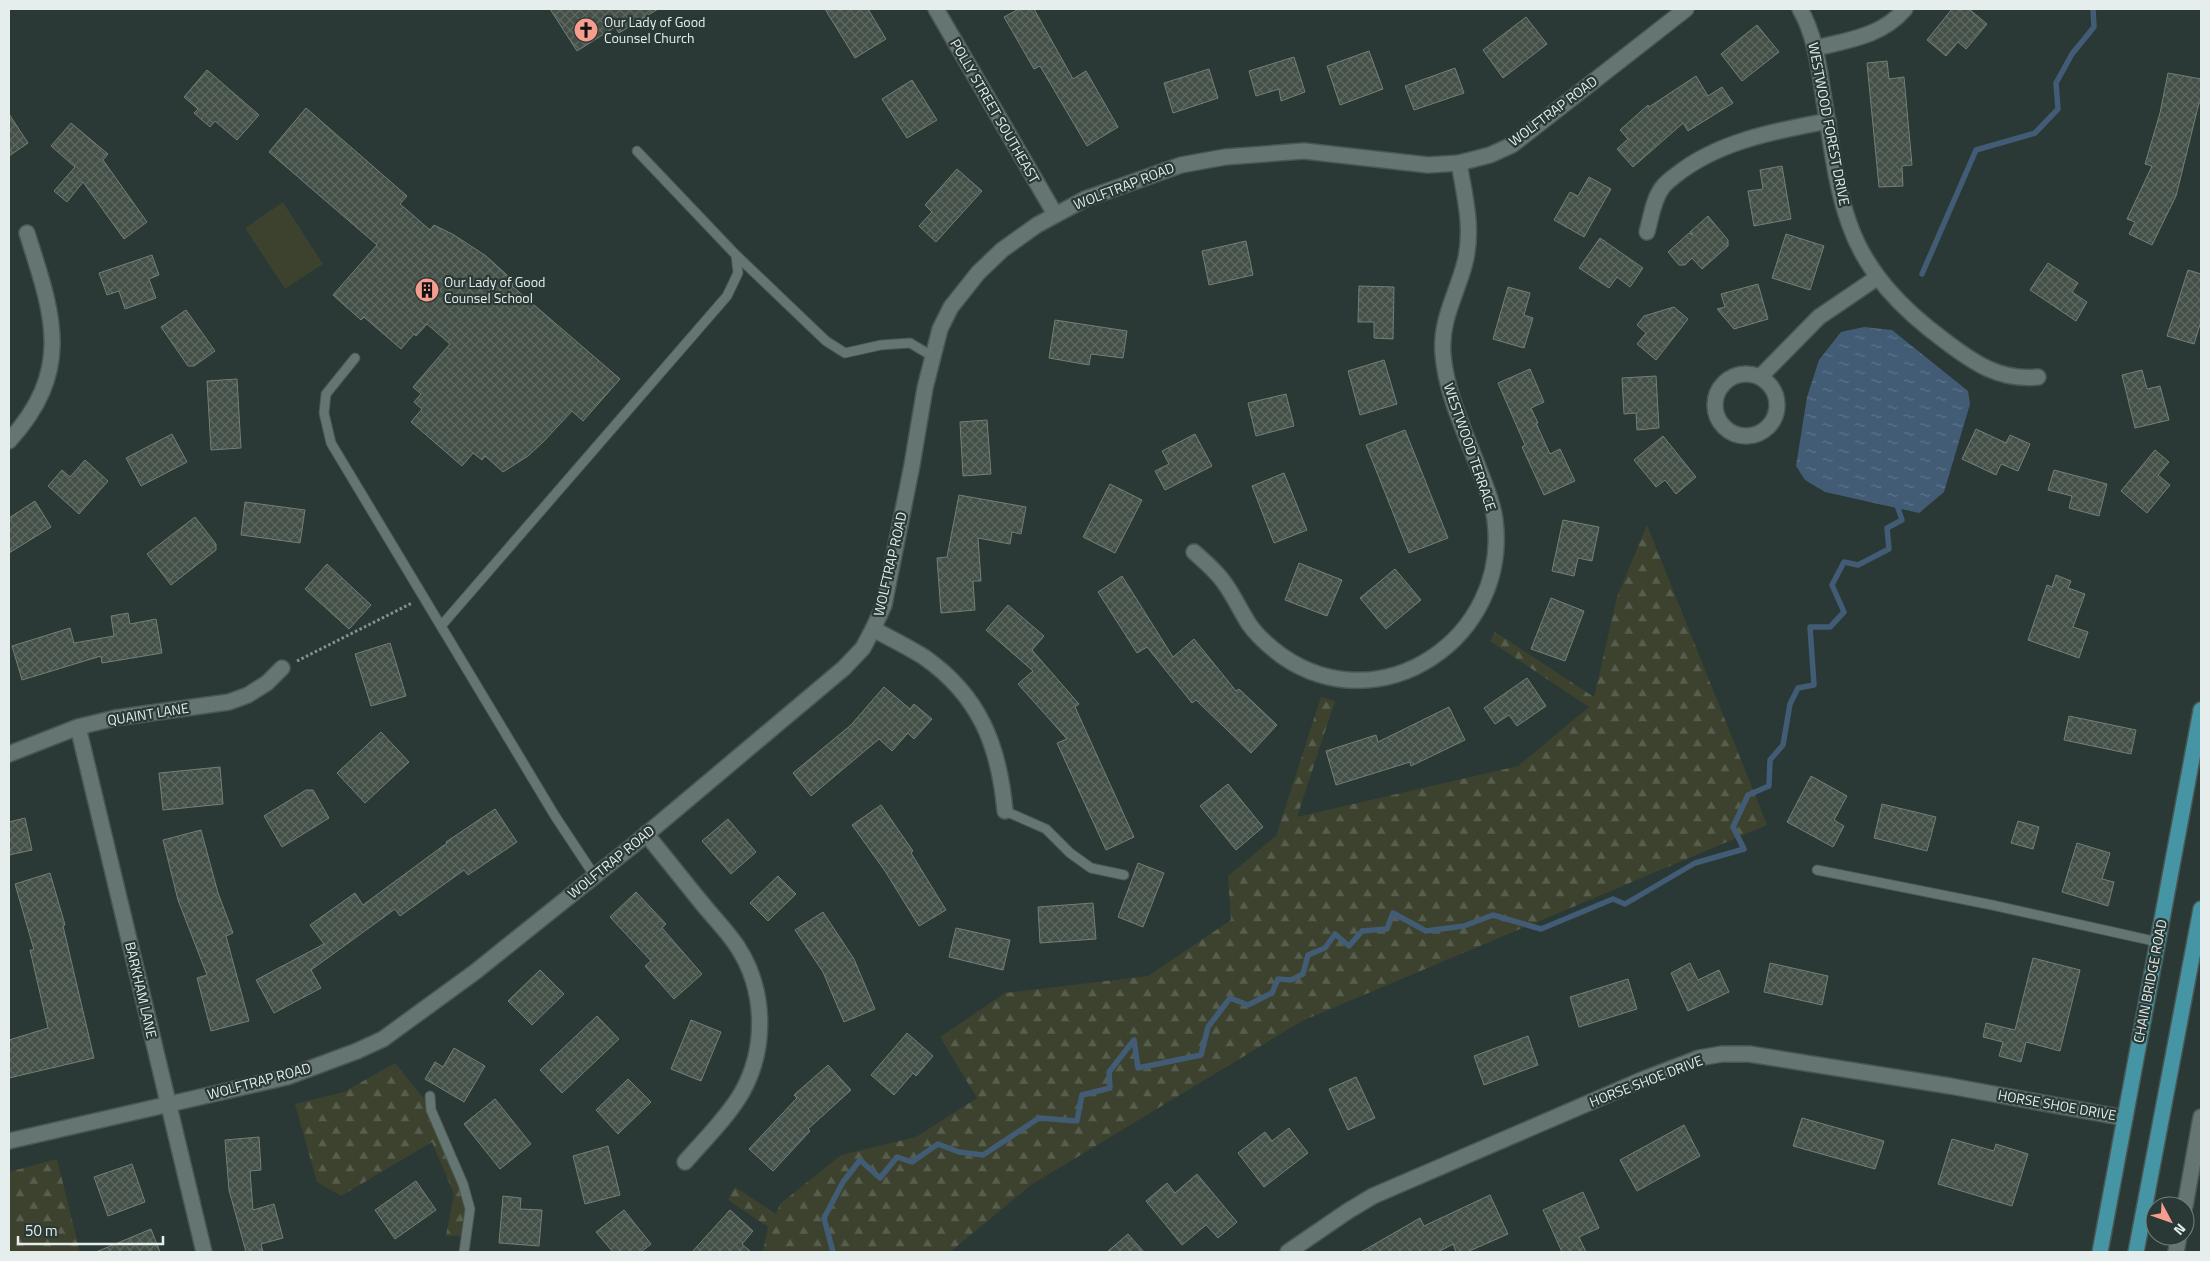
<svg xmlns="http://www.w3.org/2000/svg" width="2210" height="1261" font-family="'Titillium Web',sans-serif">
<defs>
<pattern id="forest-firs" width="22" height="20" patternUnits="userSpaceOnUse" patternTransform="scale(1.25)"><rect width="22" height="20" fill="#3c422e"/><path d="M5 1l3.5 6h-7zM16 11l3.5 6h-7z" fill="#585e4d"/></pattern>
<pattern id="water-ripples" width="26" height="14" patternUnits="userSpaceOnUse" patternTransform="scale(1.25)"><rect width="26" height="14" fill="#425c76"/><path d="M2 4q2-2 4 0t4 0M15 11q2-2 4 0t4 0" fill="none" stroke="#5d748a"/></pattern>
<pattern id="building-cross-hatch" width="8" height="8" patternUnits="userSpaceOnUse" patternTransform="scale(1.25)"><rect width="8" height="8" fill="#434f47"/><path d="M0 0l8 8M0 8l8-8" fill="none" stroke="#5e6962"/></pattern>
</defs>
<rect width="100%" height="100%" fill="#2a3836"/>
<path fill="url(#forest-firs)" d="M1647 525 1767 825 1302 1021 1031 1185 950 1252H763L768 1227 728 1200 735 1187 776 1214 780 1204 841 1155 916 1137 977 1098 940 1037 1005 993 1148 976 1231 920 1228 876 1276 836 1321 697 1335 701 1297 817 1518 766 1589 707 1490 641 1495 632 1594 697 1617 597Z
M395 1063 431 1107 467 1194 461 1236H446L454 1194 432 1142 341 1196 317 1182 295 1104 344 1092Z
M57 1159 80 1252H9V1172Z"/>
<path fill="#3c422e" d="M283 202 323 264 285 289 245 228Z"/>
<path fill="url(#water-ripples)" d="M1864 327 1892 330 1968 391 1970 404 1944 492 1919 513 1825 492 1805 480 1796 466 1807 397 1819 360 1841 332Z"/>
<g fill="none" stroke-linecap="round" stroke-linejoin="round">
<path stroke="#425c76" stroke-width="5.5" d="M1922 274 1976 150 2035 133 2058 109 2056 83 2072 54 2094 27 2093 9
M833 1252 824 1218 843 1182 860 1160 880 1178 897 1157 912 1162 938 1144 959 1152 983 1155 1039 1118 1077 1121 1082 1095 1110 1088 1109 1072 1134 1040 1138 1068 1201 1055 1208 1027 1230 998 1248 1005 1272 993 1278 979 1291 980 1303 974 1308 955 1325 948 1335 934 1349 946 1362 931 1387 929 1393 913 1426 931 1464 926 1493 915 1541 929 1613 899 1625 904 1695 863 1744 849 1733 827 1748 795 1769 786 1770 760 1783 745 1790 704 1798 688 1814 685 1810 627H1830L1844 612 1832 585 1844 562 1858 565 1889 549 1887 528 1902 520 1897 505 1900 502"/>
</g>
<path fill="url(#building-cross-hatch)" stroke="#737f76" d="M550 9H658L619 33 615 27 577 51Z
M825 9H868L886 39 855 58Z
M1019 9H1034L1073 79 1086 71 1118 127 1087 146 1040 66 1034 69 1004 17Z
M1952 9H1969L1987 24 1966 49 1958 42 1946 56 1927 40Z
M1526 17 1547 44 1503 78 1483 50Z
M1757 25 1779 52 1742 81 1721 54Z
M1369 51 1383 89 1340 105 1327 66Z
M1294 57 1305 92 1281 101 1279 89 1256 96 1249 71Z
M1887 61 1889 79 1904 77 1912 165 1902 166 1903 186 1879 187 1867 63Z
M1455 68 1464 93 1414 110 1405 86Z
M1209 69 1218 98 1173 113 1164 83Z
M207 70 259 115 237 140 215 121 210 127 194 113 198 109 184 97Z
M2168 73 2201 79V103H2199L2176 196 2152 245 2129 234 2135 222 2127 219 2152 166 2145 164 2160 113Z
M1696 76 1708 96 1722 87 1733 103 1688 131 1683 123 1633 167 1617 149 1628 139 1620 130 1648 105 1649 107Z
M912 80 937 120 907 138 882 99Z
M306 108 407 196 400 204 430 230 434 225 454 235 486 256 507 275 514 283 512 286 620 379 583 421 572 411 543 442 528 456 503 472 485 456 482 460 473 453 462 466 411 422 422 409 414 402 421 394 413 387 450 344 427 324 416 336 414 334 401 349 364 317 361 320 333 295 377 245 269 152Z
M9 114 28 143 9 156Z
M71 123 108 154 103 160 147 222 124 239 83 182 67 202 54 191 75 167 51 146Z
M1782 166 1791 219 1754 226 1748 191 1763 189 1760 170Z
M957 169 982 191 936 242 919 226 932 212 925 205Z
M1589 177 1611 189 1584 237 1554 220 1570 192 1578 196Z
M1708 216 1728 240V246L1702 269 1692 258 1685 265H1679L1668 252 1689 233 1693 235 1690 232Z
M1786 234 1824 246 1810 290 1772 278Z
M1600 238 1643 268 1630 287 1617 277 1609 288 1579 268Z
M1246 241 1253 275 1209 285 1202 251Z
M152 255 159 275 149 279 156 298 125 309 119 291 107 295 99 273Z
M2048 263 2078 283 2072 292 2087 302 2076 321 2030 290Z
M2188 270 2201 274V321L2194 344 2167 336Z
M1758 284 1768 319 1734 329 1717 309 1725 307 1721 294Z
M1359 286 1394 287 1393 339 1374 338V322H1358Z
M1508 287 1530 293 1524 315 1533 318 1524 348 1493 339Z
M1674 307 1688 319 1656 360 1637 344 1646 333 1637 325 1644 316Z
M186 310 215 351 194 366H188L161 327Z
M1055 320 1127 331 1123 358 1091 354 1089 365 1049 358Z
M1384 360 1397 404 1360 415 1348 371Z
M1530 369 1544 402 1531 408 1538 423H1536L1550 454 1560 449 1575 481 1544 495 1522 447 1525 445 1498 383Z
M2142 370 2147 389 2160 386 2169 420 2135 428 2122 375Z
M1656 376 1659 428 1637 430 1636 413 1624 414 1622 378Z
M237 379 241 448 211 450 207 381Z
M1286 394 1294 426 1256 436 1248 403Z
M987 420 991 474 963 476 960 422Z
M1976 429 2006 443 2010 435 2030 444 2018 471 2001 464 1996 475 1962 459Z
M1405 430 1448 538 1409 553 1366 445Z
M172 434 187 462 141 486 126 458Z
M1195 434 1212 466 1165 490 1155 471 1169 464 1162 451Z
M1663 436 1696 477 1676 494 1665 480 1656 487 1634 460Z
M2155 450 2169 462 2158 475 2170 485 2147 513 2121 491Z
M85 460 108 481 79 514 48 486 62 470 70 477Z
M2054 470 2107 484 2099 516 2069 508 2072 496 2048 490Z
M1284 473 1307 530 1274 543 1252 486Z
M1110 484 1142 500 1115 553 1083 537Z
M959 495 1026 507 1021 534 1012 532 1010 544 978 538 981 581H973L975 610 941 613 937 558 947 557Z
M35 501 51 527 9 553V518Z
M245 502 305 510 300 543 241 535Z
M195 517 216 544V550L171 585 147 554Z
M1563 520 1599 527 1592 561 1578 558 1574 576 1552 571Z
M1299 563 1342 580 1327 616 1285 600Z
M327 564 371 605 349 629 305 589Z
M1395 569 1421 600 1386 629 1360 598Z
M2056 575 2071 581 2068 588 2085 594 2073 627 2088 632 2079 658 2028 640 2047 585 2052 587Z
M1122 576 1173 657 1194 639 1236 691 1239 689 1277 725 1251 753 1196 700 1192 703 1147 647 1137 653 1098 592Z
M1551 598 1584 611 1565 661 1531 649Z
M1008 605 1044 636 1032 650 1079 704 1075 707 1134 837 1106 850 1057 743 1067 739 1018 684 1033 671 986 630Z
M128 613 130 624 156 619 162 653 102 663 101 656 22 680 12 646 70 628 74 643 114 636 111 616Z
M390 643 406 696 371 706 355 654Z
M1527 678 1546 706 1517 726 1509 715 1495 724 1484 708Z
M884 687 910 709 914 704 932 719 914 739 908 733 892 751 879 739 811 796 793 773 851 725Z
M1449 707 1465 740 1411 766 1410 762 1336 785 1326 751 1376 735 1378 742Z
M2069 716 2136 730 2131 754 2064 740Z
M381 732 409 762 365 803 337 773Z
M220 767 223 804 163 810 159 773Z
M1811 776 1847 796 1834 820 1844 826 1833 847 1787 822Z
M1228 784 1263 827 1236 850 1200 806Z
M306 790H313L329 818 282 847 264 816Z
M1882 804 1936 817 1927 851 1874 838Z
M881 805 913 851 911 853 946 910 919 926 885 871 852 825Z
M495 809 517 842 468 875 464 870 400 916 395 909 311 970 321 988 274 1013 256 980 324 944 310 925 355 893 363 905 447 843 446 842Z
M25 818 32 850 9 855V822Z
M728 819 756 852 731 874 702 841Z
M2018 821 2039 827 2033 849 2011 843Z
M201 830 218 893 233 933 226 936 249 1021 211 1031 197 978 207 975 178 900 163 840Z
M2077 843 2110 853 2102 879 2114 882 2108 906 2062 892Z
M1138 863 1164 873 1143 927 1118 917Z
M50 873 65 925 63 926 94 1058 9 1078V1040L48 1028 30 950H34L15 884Z
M778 876 796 894 768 921 750 903Z
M636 892 666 924 662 928 702 974 674 999 645 966 651 961 610 917Z
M1093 903 1096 939 1040 943 1038 907Z
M823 912 854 959 875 1009 844 1022 823 972 795 930Z
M956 928 1010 940 1003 970 949 957Z
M2033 958 2080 970 2060 1051 2026 1042 2021 1062 1999 1056 2003 1042 1983 1037 1986 1023 2015 1030Z
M1690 963 1698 980 1719 970 1729 992 1688 1011 1671 973Z
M1770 963 1828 976 1822 1005 1764 992Z
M540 970 564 994 532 1025 508 1001Z
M1628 979 1637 1009 1579 1027 1570 997Z
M597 1016 619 1039 562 1093 540 1070Z
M691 1020 721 1032 701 1081 671 1069Z
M907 1033 933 1056 916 1076 913 1073 894 1095 871 1075Z
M1528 1036 1538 1065 1484 1085 1474 1056Z
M454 1048 485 1066 464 1102 425 1079 435 1062 443 1067Z
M828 1065 851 1090 808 1129 810 1131 773 1171 749 1149 797 1098 794 1095Z
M1356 1077 1375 1118 1348 1130 1329 1089Z
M628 1079 651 1102 618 1134 596 1110Z
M495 1099 531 1144 500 1169 464 1124Z
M1802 1118 1884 1141 1875 1169 1793 1146Z
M1684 1125 1700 1156 1637 1191 1620 1160Z
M1289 1128 1308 1153 1264 1187 1238 1153 1265 1132 1272 1141Z
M259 1137 261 1170 250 1171 253 1210 274 1204 283 1238 261 1244 263 1252H246L229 1190 225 1140Z
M1952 1139 1994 1151 1996 1144 2028 1154 2012 1206 1938 1184Z
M608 1146 620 1195 585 1204 573 1156Z
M132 1164 145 1202 108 1216 94 1177Z
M1197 1174 1237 1222 1218 1238 1206 1225 1182 1245 1146 1201 1167 1183 1175 1193Z
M416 1181 436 1210 395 1239 375 1210Z
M1583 1192 1599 1228 1579 1237 1586 1252H1562L1543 1210Z
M1490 1195 1508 1234 1467 1252H1456L1453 1244 1438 1252H1361L1420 1218 1424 1226Z
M503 1196 521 1198 520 1209 542 1210 539 1246 499 1243Z
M624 1210 651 1244 641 1252H613L596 1232Z
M730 1210 753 1231 742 1244 751 1252H692Z
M151 1229 160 1252H96Z
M1128 1234 1144 1252H1107Z"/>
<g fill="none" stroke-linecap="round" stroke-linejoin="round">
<defs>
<path id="service" d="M736 255 826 341 845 353 881 345 910 343 932 356
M355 358 326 394 324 413 331 443 555 816 594 875
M441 626 727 296 738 273 736 255 637 151
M1005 811 1046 829 1070 853 1091 868 1124 875
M1817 870 1992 905 2158 942
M430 1096 431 1110 463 1184 470 1209 464 1252"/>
<path id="minor" d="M936 9 1055 214
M1800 9C1816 37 1819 69 1824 100 1831 140 1835 184 1849 223 1866 273 1903 310 1945 341 1974 363 2000 381 2038 377
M1816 48C1849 40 1882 36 1905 9
M1647 232C1651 218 1653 200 1662 188 1665 183 1671 179 1676 175 1719 141 1775 131 1828 121
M1715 405a31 31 0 1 1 62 0a31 31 0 1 1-62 0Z
M1760 377 1819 317 1878 277
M9 441C74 369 53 315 27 233
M1194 552C1204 561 1215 570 1223 581 1233 594 1240 610 1249 624 1257 636 1270 647 1282 656 1382 725 1510 637 1495 520 1493 503 1486 487 1480 472 1466 434 1446 394 1443 354 1440 322 1456 295 1464 266 1474 231 1465 198 1459 163
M873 629C890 638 908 647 924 657 980 696 999 746 1005 811
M78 727 204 1252
M9 754 78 727 115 718 229 702 248 695 267 683 282 668
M646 834C665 857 683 880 701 902 713 917 727 931 737 946 766 990 767 1049 741 1094 726 1119 704 1140 685 1162
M2185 1206 2201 1117
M1288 1252 1348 1211 1373 1196 1644 1079 1699 1058 1722 1054H1749L1950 1086 2125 1118
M2176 1252 2179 1236"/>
<path id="tertiary" d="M9 1141 287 1077 357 1051 383 1039 475 972 636 843 844 668 863 648 873 629 884 605 912 465 925 388 940 329 951 307 978 273 1002 250 1037 225 1085 199 1181 165 1225 157 1304 151 1428 165 1459 163 1490 155 1512 145 1686 9"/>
<path id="primary" d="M2100 1252 2201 710
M2136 1252 2201 909"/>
</defs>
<use href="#service" stroke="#495654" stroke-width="11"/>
<use href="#minor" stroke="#495654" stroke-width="18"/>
<use href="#tertiary" stroke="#495654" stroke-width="18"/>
<use href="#primary" stroke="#495654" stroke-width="18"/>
<path stroke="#879291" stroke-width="3" stroke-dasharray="2.5 2.5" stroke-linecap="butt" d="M297 661 412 603"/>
<use href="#service" stroke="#647572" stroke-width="9"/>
<use href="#minor" stroke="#647572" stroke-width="15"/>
<use href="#tertiary" stroke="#647572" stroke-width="15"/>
<use href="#primary" stroke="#4695a4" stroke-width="15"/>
</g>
<defs>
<symbol id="church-disc" viewBox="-11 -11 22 22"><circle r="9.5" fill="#f59d8f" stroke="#2a3836"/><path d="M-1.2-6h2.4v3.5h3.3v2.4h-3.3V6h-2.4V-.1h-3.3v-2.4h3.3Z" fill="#111"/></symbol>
<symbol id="building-disc" viewBox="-11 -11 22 22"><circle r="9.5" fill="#f59d8f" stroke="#2a3836"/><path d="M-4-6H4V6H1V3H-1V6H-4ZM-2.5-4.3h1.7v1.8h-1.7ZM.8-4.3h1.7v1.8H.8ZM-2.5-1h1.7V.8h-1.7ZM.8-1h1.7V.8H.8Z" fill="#111"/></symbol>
</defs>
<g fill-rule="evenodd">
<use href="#church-disc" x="572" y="16" width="28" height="28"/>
<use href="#building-disc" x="413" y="276" width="28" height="28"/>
</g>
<g text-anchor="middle" stroke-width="4.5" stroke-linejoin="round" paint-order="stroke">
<g font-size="14" fill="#e5eeed" stroke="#2a3836" text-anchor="start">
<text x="604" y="27">Our Lady of Good<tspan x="604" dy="16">Counsel Church</tspan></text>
<text x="444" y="287">Our Lady of Good<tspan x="444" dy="16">Counsel School</tspan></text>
</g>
<g font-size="14" fill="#e5eeed" stroke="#2a3836">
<text transform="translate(995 111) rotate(60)" y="5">POLLY STREET SOUTHEAST</text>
<text transform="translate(1553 111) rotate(-37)" y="5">WOLFTRAP ROAD</text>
<text transform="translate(1829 124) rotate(79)" y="5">WESTWOOD FOREST DRIVE</text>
<text transform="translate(1124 186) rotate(-21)" y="5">WOLFTRAP ROAD</text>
<text transform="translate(1470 447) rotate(71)" y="5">WESTWOOD TERRACE</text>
<text transform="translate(890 564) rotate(-77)" y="5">WOLFTRAP ROAD</text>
<text transform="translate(148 714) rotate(-9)" y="5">QUAINT LANE</text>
<text transform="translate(611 862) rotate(-39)" y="5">WOLFTRAP ROAD</text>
<text transform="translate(2150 981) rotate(-79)" y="5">CHAIN BRIDGE ROAD</text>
<text transform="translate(141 990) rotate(77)" y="5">BARKHAM LANE</text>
<text transform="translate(259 1081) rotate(-15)" y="5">WOLFTRAP ROAD</text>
<text transform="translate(1646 1081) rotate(-21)" y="5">HORSE SHOE DRIVE</text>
<text transform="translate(2057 1105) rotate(10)" y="5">HORSE SHOE DRIVE</text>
</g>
</g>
<rect width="2210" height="1261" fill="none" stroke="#e5eeed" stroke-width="20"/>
<g transform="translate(2170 1221) rotate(131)"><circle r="24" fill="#2a3836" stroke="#75817f"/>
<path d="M0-4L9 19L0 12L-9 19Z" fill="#f59d8f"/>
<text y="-8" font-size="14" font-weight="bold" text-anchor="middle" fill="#e5eeed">N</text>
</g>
<path d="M18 1236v8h145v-8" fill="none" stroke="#e5eeed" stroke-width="2.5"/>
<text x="25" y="1236" font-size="15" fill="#e5eeed" stroke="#2a3836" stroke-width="4" paint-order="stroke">50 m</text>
</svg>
